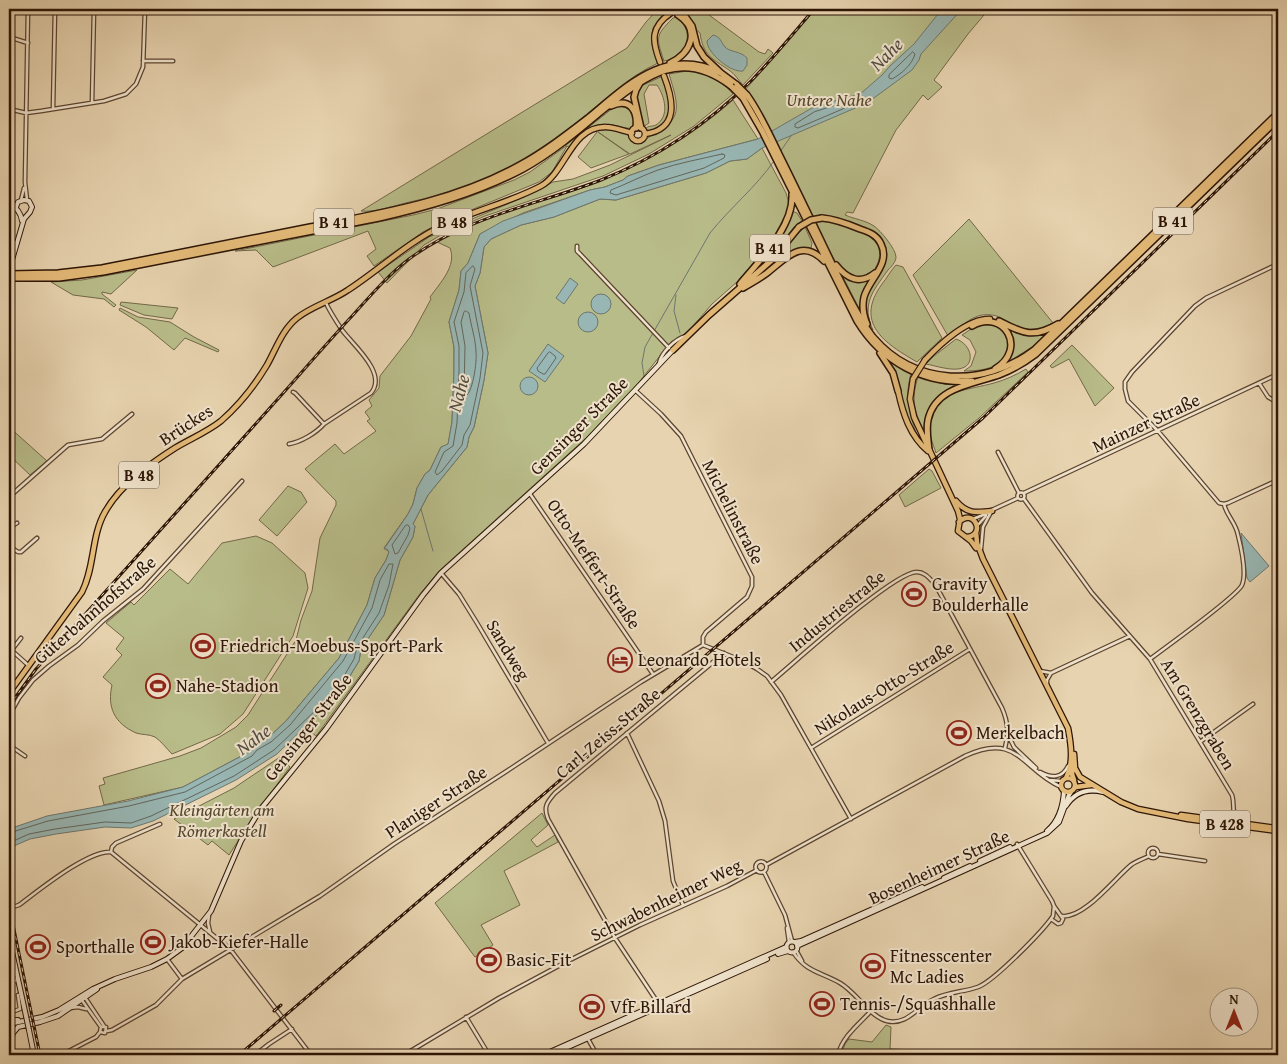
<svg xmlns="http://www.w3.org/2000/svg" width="1287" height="1064" font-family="'Gentium Book Plus',serif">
<rect width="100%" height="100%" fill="#e7d3af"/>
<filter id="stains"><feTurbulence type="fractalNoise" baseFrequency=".004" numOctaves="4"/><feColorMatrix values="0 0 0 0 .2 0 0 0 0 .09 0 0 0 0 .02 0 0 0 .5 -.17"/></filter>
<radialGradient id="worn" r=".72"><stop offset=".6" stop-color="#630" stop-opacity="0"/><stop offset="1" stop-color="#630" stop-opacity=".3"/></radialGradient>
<path fill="#b8bc89" stroke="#726848" d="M658 9H668C666 14 662 17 658 21 647 34 652 49 658 63 627 77 603 102 577 122 525 162 479 187 414 201 399 204 375 213 361 211L627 48 646 22Z
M685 9H701L759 52 765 54 768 49 773 53 743 85C738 80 735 74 729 70 712 59 703 55 700 33 693 28 685 17 685 9Z
M816 9H989L968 34 934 80 942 87 928 100 923 95 896 130 853 213 847 212 845 215C854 219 865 220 874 226 880 230 896 249 896 257 896 262 891 267 888 270 873 291 861 304 873 330 867 321 862 308 866 297 869 287 877 279 882 270 898 238 865 226 841 220L837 224C849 228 868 231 876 242 887 258 871 285 851 276 846 274 841 267 836 263L745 90Z
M677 17C696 33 687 58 664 61 656 37 655 36 673 18Z
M687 71C706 72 721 80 733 94L694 126 649 154 603 176 485 216 441 235 424 245 387 283 378 272 429 237 522 198 553 182 573 179 610 165 671 135 630 154 598 132 629 154 591 168 578 157 597 132 596 131C605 129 622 129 629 136 634 140 633 142 639 143 643 141 646 139 649 137 684 120 679 107 669 74Z
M663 76C669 96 678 126 648 131L645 129C649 125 651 127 656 125 670 116 665 97 657 85H649L644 94 649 123 643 127 636 97 641 86Z
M733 100 758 139 659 165 628 176 623 180 605 187 590 190 523 213 480 234 468 263 461 271 459 290 449 322 454 347V371L452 422 448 445 441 447 430 470 425 474 417 488 413 504 408 514 384 548 389 552 386 560 375 578 367 605 339 658 286 721 268 738 254 746 249 752 183 787 104 805 99 786 105 784 103 778 180 756 201 748 236 727 248 715 296 640 301 620 312 591 320 538 336 505V501L305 469 335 444 344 454 376 431 367 421 370 419 365 412 372 406 369 400 379 388 380 376 411 336 431 299 430 297C440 283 457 266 450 248L437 242C481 215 538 204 587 186 641 166 690 138 733 100Z
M621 105C632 108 638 119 632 128 626 129 619 126 613 125 594 122 580 134 569 147L567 146 552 172 539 182 442 222 423 232 374 266 367 256 376 249 368 231 273 267 256 250 235 251 413 215 437 209 514 180 530 172 566 146V145L613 108Z
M762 148 786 193 789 203 788 210 772 240 761 254 738 281 712 304 687 333 671 342 636 386 586 438 440 570 419 595 316 736 305 727 322 710 348 679 359 661 361 649 384 615 400 560 413 537 415 526 413 524 428 495 467 447 469 437 474 427 484 380 488 353 475 286 480 273 484 247 491 239 521 225 554 217 600 199 616 200 706 173 730 161 747 159Z
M792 211 797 213 802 221 794 227 771 257 746 278 773 248Z
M969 219 1053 323C1014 342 1011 311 982 315 970 317 958 329 948 336L913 275Z
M805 227 812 243 811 249H802L790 253 760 276 746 284Z
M896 265 903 267 942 338 917 362C884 343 854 323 882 284 887 278 891 270 896 265Z
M137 270 111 294 102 292V294L116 305 114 307 104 299 73 295 51 282 82 280Z
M842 275 853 281 873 277 861 312Z
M121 302 178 308 172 319 144 315 120 305Z
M120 308 138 317 170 322 194 337 219 350 218 352 185 338 174 350 146 327 119 310Z
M984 325C988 325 992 325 996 326 1011 332 1012 354 999 363 990 370 975 371 964 371L971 366 976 352 970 340 962 335 974 327Z
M1010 330C1023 336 1034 338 1048 333L1032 347 1008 362C1015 351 1015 342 1010 330Z
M956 339C972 344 977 367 958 369 948 370 936 366 926 364L934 356Z
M1072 345 1114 388 1095 406 1069 359 1052 368 1050 366Z
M886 359 911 374C904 397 910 416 918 438L911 427Z
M1026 369 1028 372 979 418 936 453C933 444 928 432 929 423 933 390 970 390 994 383 1005 380 1016 375 1026 369Z
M918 377 945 384H962C937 393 925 404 924 431 914 411 911 399 918 377Z
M9 427 47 461 30 475 9 455Z
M929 469 932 471 941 488 905 507 899 495Z
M288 486 301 492 307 502 277 536 259 520Z
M256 536 272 543 305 573 308 588 293 636 243 714 220 734 172 754C167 749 161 741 155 737 149 734 142 735 136 733 114 723 107 707 112 685L103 677 122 655 116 649 124 638 106 623 131 602 134 605 170 569 188 584 222 543Z
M280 757 290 767 256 813 229 855 212 841 208 845 174 819 234 788Z
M542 813 548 825 531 840 537 847 555 835 558 842 504 871 520 905 481 925 493 945 475 957 435 903Z
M886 1025 891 1027 890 1049 918 1050 924 1055H841L845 1044 849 1039 872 1042Z"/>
<path fill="#98b6b3" stroke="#6d766e" d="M942 9H962L921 54 919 60 912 70 867 103 762 148 747 159 730 161 706 173 616 200 600 199 554 217 521 225 491 239 484 247 480 273 475 286 488 353 484 380 474 427 469 437 467 447 428 495 413 524 415 526 413 537 400 560 384 615 361 649 359 661 348 679 322 710 277 754 236 780 153 821 131 828 105 827 56 834 30 839 9 848V829L47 816 128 801 183 787 249 752 254 746 268 738 286 721 339 658 367 605 375 578 386 560 389 552 387 549H384L408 514 413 504 417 488 425 474 430 470 441 447 448 444 452 422 454 371V347L449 322 459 290 461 271 468 263 480 234 503 221 590 190 605 187 623 180 628 176 659 165 758 139 812 108 847 97 859 95 882 75 890 66 914 44Z
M713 35C721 37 720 41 725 47 729 52 741 51 747 58V65L743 71C731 73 707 53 707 41Z
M570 278 578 284 564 304 556 298Z
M591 304a10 10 0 1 1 20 0a10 10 0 1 1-20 0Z
M578 322a10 10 0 1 1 20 0a10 10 0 1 1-20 0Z
M548 344 564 356 545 382 529 371Z
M520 386a9 9 0 1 1 18 0a9 9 0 1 1-18 0Z
M1241 533 1269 566 1250 582 1247 578Z"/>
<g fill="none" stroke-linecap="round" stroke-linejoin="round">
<path stroke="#62665c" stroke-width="1" d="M913 52 915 54C912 65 901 74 892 79L889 78V75Z
M843 103 847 105 845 108 798 128 795 127V124L814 112Z
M722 154 725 155 724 158 704 168 616 195 610 193 611 190C627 184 641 176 658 170 678 163 701 159 722 154Z
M473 266 475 269 470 286 483 353 480 378 470 425 464 435 462 445 442 471 437 475 435 472 444 452 453 446 457 423 459 371V346L454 322 464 292 466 273Z
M466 311 469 313C471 326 476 340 476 353 477 362 473 389 467 395L464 393 465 346 461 322 464 312Z
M550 352 555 356 556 358 545 374H543L538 371 537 368 548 353Z
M408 525 410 528 408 535 398 553 395 554 392 545 405 526Z
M9 833 48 821 129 806 185 792 252 756 257 750 271 742 290 725 343 661 372 608 380 580 389 564H393L389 585 379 613 357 647 354 659 344 676 319 707 274 750 234 776 151 816 131 823 105 822 55 829 29 834 9 843"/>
<path stroke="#6d766e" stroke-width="1" d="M780 152 791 136
M676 295 674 311 680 333
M644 376 642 363 645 347 710 233C730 208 756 187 774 161
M421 509 433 551"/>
<defs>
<path id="street" d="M9 37 28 43
M143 61H173
M92 103 94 9
M9 109 26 113 41 111 104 101 126 94 136 84 143 67 145 9
M53 109 55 9
M21 200 24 188
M27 200 25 182 28 9
M577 246V251L580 254 669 348
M1278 264 1206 298 1195 306 1132 372 1125 382V389L1128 401 1158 431 1219 503 1224 504 1228 503 1278 480
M659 363C662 352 675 339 686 336
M1259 383 1268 397 1278 403
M636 391 661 414 681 436 752 577V586L747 597 706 632 703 637V645
M293 392 295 393 324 424
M289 444C301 442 316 433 324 424L371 393C388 373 352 344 342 330 336 321 330 312 326 303
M998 452 1019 493
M1017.5 496a3.5 3.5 0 1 1 7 0a3.5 3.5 0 1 1-7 0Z
M1024 493 1278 374
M530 494 653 674
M9 497 68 445 102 439 132 414
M1024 499 1092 593 1150 659 1232 795C1235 804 1231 814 1238 821
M992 510 1018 498
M973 519 988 513
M977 526 986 516
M9 528 17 523
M9 546 18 552H21L37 538
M981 549 983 527 991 512
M441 573 459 594 477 623 548 743
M703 645 743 661 757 669 767 676 781 695 851 819
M9 648 28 665
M11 651 21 638
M1150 659C1165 648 1237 596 1242 585 1247 573 1241 547 1238 535 1236 523 1226 515 1224 504
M1040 671 1051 673 1130 636
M771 682C794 663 895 571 917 572 925 572 930 579 935 584L1002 708C1008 722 1009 733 1005 748
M1047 685V680L1051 673
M9 716 19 698 33 680 49 666 78 645 103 621 143 589 242 481
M627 733 659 801 665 821 673 881 683 905
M1009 737 1014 747 1036 768
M1200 742 1253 704
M9 745 25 756
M811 748 970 649
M1040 772C1051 778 1062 779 1068 766
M1049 780 1062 781
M1224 819 1230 817 1232 812
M1148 853a5 5 0 1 1 10 0a5 5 0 1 1-10 0Z
M111 852 112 847 116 843 160 824
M1158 854 1205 861
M755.5 867a5.5 5.5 0 1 1 11 0a5.5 5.5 0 1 1-11 0Z
M766 865 965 756C1018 731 1022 770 1061 787
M764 872 785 915 792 941
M16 906 19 905C38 891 88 850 111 852L230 949 311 1055
M209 915 208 923 210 932
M1062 916C1084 919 1115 878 1131 865 1136 861 1143 859 1149 856
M1051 919 1058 924 1061 923 1063 919 1054 906
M787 928 789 942
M796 950 802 961
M793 952C806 972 821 972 840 983 856 992 870 1017 887 1021 907 1026 918 1006 934 999 948 992 964 992 978 987 994 981 1043 931 1053 916L1054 906 1052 901 1017 844
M167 959 182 979
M9 973 14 977 15 981
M84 996 104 1026
M81 999 101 1027H106L105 1033 100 1032 101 1027
M658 1003 615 938 548 819C543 807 547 802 555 793L724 653
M70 1008 78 1007 86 1009
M9 1013 20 1009 18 995
M466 1017 489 1055
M107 1031 112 1030 156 1005 182 979 320 896 394 844 513 767 641 682 703 645
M588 1039 597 1055
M564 1048 567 1055
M667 1054V1055
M61 1055 96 1037 100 1032
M255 1055 269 1044 292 1029
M404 1055 499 998 566 962 640 925 727 886 757 870
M838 1055C842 1037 859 1024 871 1011"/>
<path id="secondary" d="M9 203C16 207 21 213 22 221
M9 270 24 219 30 212 32 207 29 201 24 200 18 202 16 207
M1066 806C1075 792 1087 788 1103 792
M1047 831C1059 821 1063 807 1064 791
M980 861 1010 847
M944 878 970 866
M9 938 26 1016
M786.5 947a5.5 5.5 0 1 1 11 0a5.5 5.5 0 1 1-11 0Z
M795 942 801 941 922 887
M797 946 1047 833 1059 822 1069 795 1071 792
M778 954 788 951
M9 1020H18
M9 1024 42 1017 59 1010 93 989 115 979 151 967 167 959 182 948 211 911 241 841 260 810 326 729 423 595 441 573 584 444 673 350
M29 1030 34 1055
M9 1037 14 1055
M10 1043 13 1033 18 1027 40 1022 58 1016 97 989
M9 1051 10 1055
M543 1055 786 947
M550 1055 767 959"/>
<path id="primary" d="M660 62C652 41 650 27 671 13
M631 134a7 7 0 1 1 14 0a7 7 0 1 1-14 0Z
M645 134C680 129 673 99 664 76
M925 360C940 344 968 318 990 319
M913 379 910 399 914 417 958 511 960 519 958 531 971 541 976 548
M898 391C903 414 910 436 928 451
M956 501C967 514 976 513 992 511
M959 522C974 507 987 536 966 537
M976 532 977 543 983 559 1068 728C1071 744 1074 763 1066 778
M9 693 82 592C95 567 91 536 105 512 120 485 150 464 175 448 190 439 207 432 221 421 238 406 255 385 267 365 276 349 282 330 297 318 312 306 332 301 348 290 379 270 408 242 442 226 473 211 511 202 541 186 566 172 571 126 606 127 614 127 623 131 632 133
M1074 754 1075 768 1080 777 1121 802 1138 809 1188 819 1278 831
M1073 766 1072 774 1074 780
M1061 785a7 7 0 1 1 14 0a7 7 0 1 1-14 0Z
M1076 787 1091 785
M1181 815 1275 828"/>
<path id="highway" d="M682 12 692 26 697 46 704 57 721 73 737 85
M670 63C691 53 701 30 678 15
M640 83 636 90 634 97 641 128
M747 95C760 113 769 134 779 154 799 194 818 234 837 274 848 295 858 318 873 337 915 386 984 388 1034 350L1278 113
M743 98 762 131 857 321C882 362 924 385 972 381
M611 106C630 97 638 111 636 128
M822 218C835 219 848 224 860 229 869 232 877 235 881 244 891 264 869 279 864 297 862 306 863 315 867 324
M836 265C847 279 860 285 875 273
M9 274 58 273 102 268C171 254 241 241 310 227 382 213 455 201 520 165 544 152 566 135 588 118 628 85 665 46 721 73
M9 278H59L103 272 379 218C429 207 478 193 523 169 552 153 578 131 603 110 645 77 680 47 731 86
M740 284C760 260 794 226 792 194
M743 288C751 283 759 279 767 273 786 258 802 238 824 261
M999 321C1023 333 1033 339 1058 324
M972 326C1004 308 1028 349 995 369
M673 350 709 315 773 259 799 227
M880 353 893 373 898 391
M929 450C928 440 926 430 928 420 935 387 973 384 999 375 1012 370 1024 363 1036 354L1278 119"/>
</defs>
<use href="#street" stroke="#5c4430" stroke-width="5"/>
<use href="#secondary" stroke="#2d1506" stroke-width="6"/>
<use href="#primary" stroke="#2d1506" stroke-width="7"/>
<use href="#highway" stroke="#2d1506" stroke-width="8"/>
<use href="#street" stroke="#efe2cb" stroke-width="2.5"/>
<use href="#secondary" stroke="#efe2cb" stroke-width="4"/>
<use href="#primary" stroke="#e4ba78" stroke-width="4.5"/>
<use href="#highway" stroke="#e4ba78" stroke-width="5"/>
<defs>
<path id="rail" d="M9 706 36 669C116 579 197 490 277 400 302 372 327 343 353 315 371 295 388 275 409 259 466 217 536 205 601 180 658 157 709 123 752 80 774 57 794 33 814 9
M9 905 40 1055
M274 1011 281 1005
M239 1055 983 418 1278 131"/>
</defs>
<use href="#rail" stroke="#2d1506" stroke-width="3"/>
<use href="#rail" stroke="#efe2cb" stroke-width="1" stroke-dasharray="4" stroke-linecap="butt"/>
<defs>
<path id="secondary-bridge" d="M26 1016 29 1030"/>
<path id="primary-bridge" d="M913 379 925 360"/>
<path id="highway-bridge" d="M737 85 747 95
M731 86 743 98
M799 227 811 220 822 218"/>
</defs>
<use href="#secondary-bridge" stroke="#2d1506" stroke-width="6" stroke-linecap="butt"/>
<use href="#primary-bridge" stroke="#2d1506" stroke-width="7" stroke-linecap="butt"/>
<use href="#highway-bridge" stroke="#2d1506" stroke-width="8" stroke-linecap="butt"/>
<use href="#secondary-bridge" stroke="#efe2cb" stroke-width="4"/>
<use href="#primary-bridge" stroke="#e4ba78" stroke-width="4.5"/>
<use href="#highway-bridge" stroke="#e4ba78" stroke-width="5"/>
</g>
<defs>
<symbol id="stadium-ring" viewBox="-11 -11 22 22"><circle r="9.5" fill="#efe2cb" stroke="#8f2418" stroke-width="1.5"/><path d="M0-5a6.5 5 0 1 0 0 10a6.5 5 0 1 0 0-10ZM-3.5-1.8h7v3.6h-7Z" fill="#8f2418"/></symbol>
<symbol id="hotel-ring" viewBox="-11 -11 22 22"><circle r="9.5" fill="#efe2cb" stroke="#8f2418" stroke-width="1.5"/><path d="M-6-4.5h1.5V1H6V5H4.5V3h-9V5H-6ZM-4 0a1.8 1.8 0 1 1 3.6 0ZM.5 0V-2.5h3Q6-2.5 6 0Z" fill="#8f2418"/></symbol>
</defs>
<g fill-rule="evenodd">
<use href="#stadium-ring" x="900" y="580" width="28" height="28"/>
<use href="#stadium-ring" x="189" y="632" width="28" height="28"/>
<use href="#hotel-ring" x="606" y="646" width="28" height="28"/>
<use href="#stadium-ring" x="144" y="672" width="28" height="28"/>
<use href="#stadium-ring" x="945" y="719" width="28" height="28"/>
<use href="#stadium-ring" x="139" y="928" width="28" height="28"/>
<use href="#stadium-ring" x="24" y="933" width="28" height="28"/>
<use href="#stadium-ring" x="475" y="946" width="28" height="28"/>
<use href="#stadium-ring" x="859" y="952" width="28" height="28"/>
<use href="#stadium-ring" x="808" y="990" width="28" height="28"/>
<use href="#stadium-ring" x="578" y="993" width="28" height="28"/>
</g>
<g text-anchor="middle" stroke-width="4" stroke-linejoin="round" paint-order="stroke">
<g fill="#efe2cb" stroke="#675241" stroke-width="1">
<rect x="1153" y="207.5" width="40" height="27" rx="4"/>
<rect x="314" y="208.5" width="40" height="27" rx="4"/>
<rect x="432" y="208.5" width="40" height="27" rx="4"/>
<rect x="750" y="234.5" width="40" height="27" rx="4"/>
<rect x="119" y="461.5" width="40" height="27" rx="4"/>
<rect x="1200" y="810.5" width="50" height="27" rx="4"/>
</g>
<g font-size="16" font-weight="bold" fill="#2d1506">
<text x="1173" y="227">B 41</text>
<text x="334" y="228">B 41</text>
<text x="452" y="228">B 48</text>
<text x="770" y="254">B 41</text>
<text x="139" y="481">B 48</text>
<text x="1225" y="830">B 428</text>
</g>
<g font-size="18" font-style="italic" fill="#57472d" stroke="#efe2cb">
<text x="829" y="106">Untere Nahe</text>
<text x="222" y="816">Kleingärten am<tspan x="222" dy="21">Römerkastell</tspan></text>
</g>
<g font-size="18" fill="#2d1506" stroke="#efe2cb">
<text transform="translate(1146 423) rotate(-25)" y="6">Mainzer Straße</text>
<text transform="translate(186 425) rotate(-33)" y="6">Brückes</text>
<text transform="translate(579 426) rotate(-45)" y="6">Gensinger Straße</text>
<text transform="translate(733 512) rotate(63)" y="6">Michelinstraße</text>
<text transform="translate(594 564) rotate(56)" y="6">Otto-Meffert-Straße</text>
<text transform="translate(95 610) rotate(-41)" y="6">Güterbahnhofstraße</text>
<text transform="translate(837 611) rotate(-39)" y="6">Industriestraße</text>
<text transform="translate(508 650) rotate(59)" y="6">Sandweg</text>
<text transform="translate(884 688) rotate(-32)" y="6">Nikolaus-Otto-Straße</text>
<text transform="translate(1198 714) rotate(59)" y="6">Am Grenzgraben</text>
<text transform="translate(308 727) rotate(-52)" y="6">Gensinger Straße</text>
<text transform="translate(608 733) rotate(-40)" y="6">Carl-Zeiss-Straße</text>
<text transform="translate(436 802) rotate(-33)" y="6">Planiger Straße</text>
<text transform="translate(939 867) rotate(-25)" y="6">Bosenheimer Straße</text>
<text transform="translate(666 900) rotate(-26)" y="6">Schwabenheimer Weg</text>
</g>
<g font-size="18" fill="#2d1506" stroke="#efe2cb" text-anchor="start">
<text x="932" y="590">Gravity<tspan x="932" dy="21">Boulderhalle</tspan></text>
<text x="220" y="652">Friedrich-Moebus-Sport-Park</text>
<text x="638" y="666">Leonardo Hotels</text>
<text x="176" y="692">Nahe-Stadion</text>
<text x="976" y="739">Merkelbach</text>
<text x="170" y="948">Jakob-Kiefer-Halle</text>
<text x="56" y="953">Sporthalle</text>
<text x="890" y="962">Fitnesscenter<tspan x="890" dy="21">Mc Ladies</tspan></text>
<text x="506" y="966">Basic-Fit</text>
<text x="840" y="1010">Tennis-/Squashhalle</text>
<text x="610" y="1013">VfF Billard</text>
</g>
<g font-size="19" font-style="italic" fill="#524d43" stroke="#efe2cb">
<text transform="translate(886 54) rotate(-45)" y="7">Nahe</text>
<text transform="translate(458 393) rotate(-75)" y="7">Nahe</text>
<text transform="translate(253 739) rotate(-36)" y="7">Nahe</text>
</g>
</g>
<rect width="1287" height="1064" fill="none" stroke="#e7d3af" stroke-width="30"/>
<rect x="10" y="10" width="1267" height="1044" fill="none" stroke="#2d1506" stroke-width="2.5"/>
<rect x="15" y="15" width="1257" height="1034" fill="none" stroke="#2d1506"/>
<g transform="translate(1234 1012)"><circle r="24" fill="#efe2cb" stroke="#a1907c"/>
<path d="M0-4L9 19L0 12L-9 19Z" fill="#8f2418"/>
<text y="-8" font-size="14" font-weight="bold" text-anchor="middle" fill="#2d1506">N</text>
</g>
<rect width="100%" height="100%" filter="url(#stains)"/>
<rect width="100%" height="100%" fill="url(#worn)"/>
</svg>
